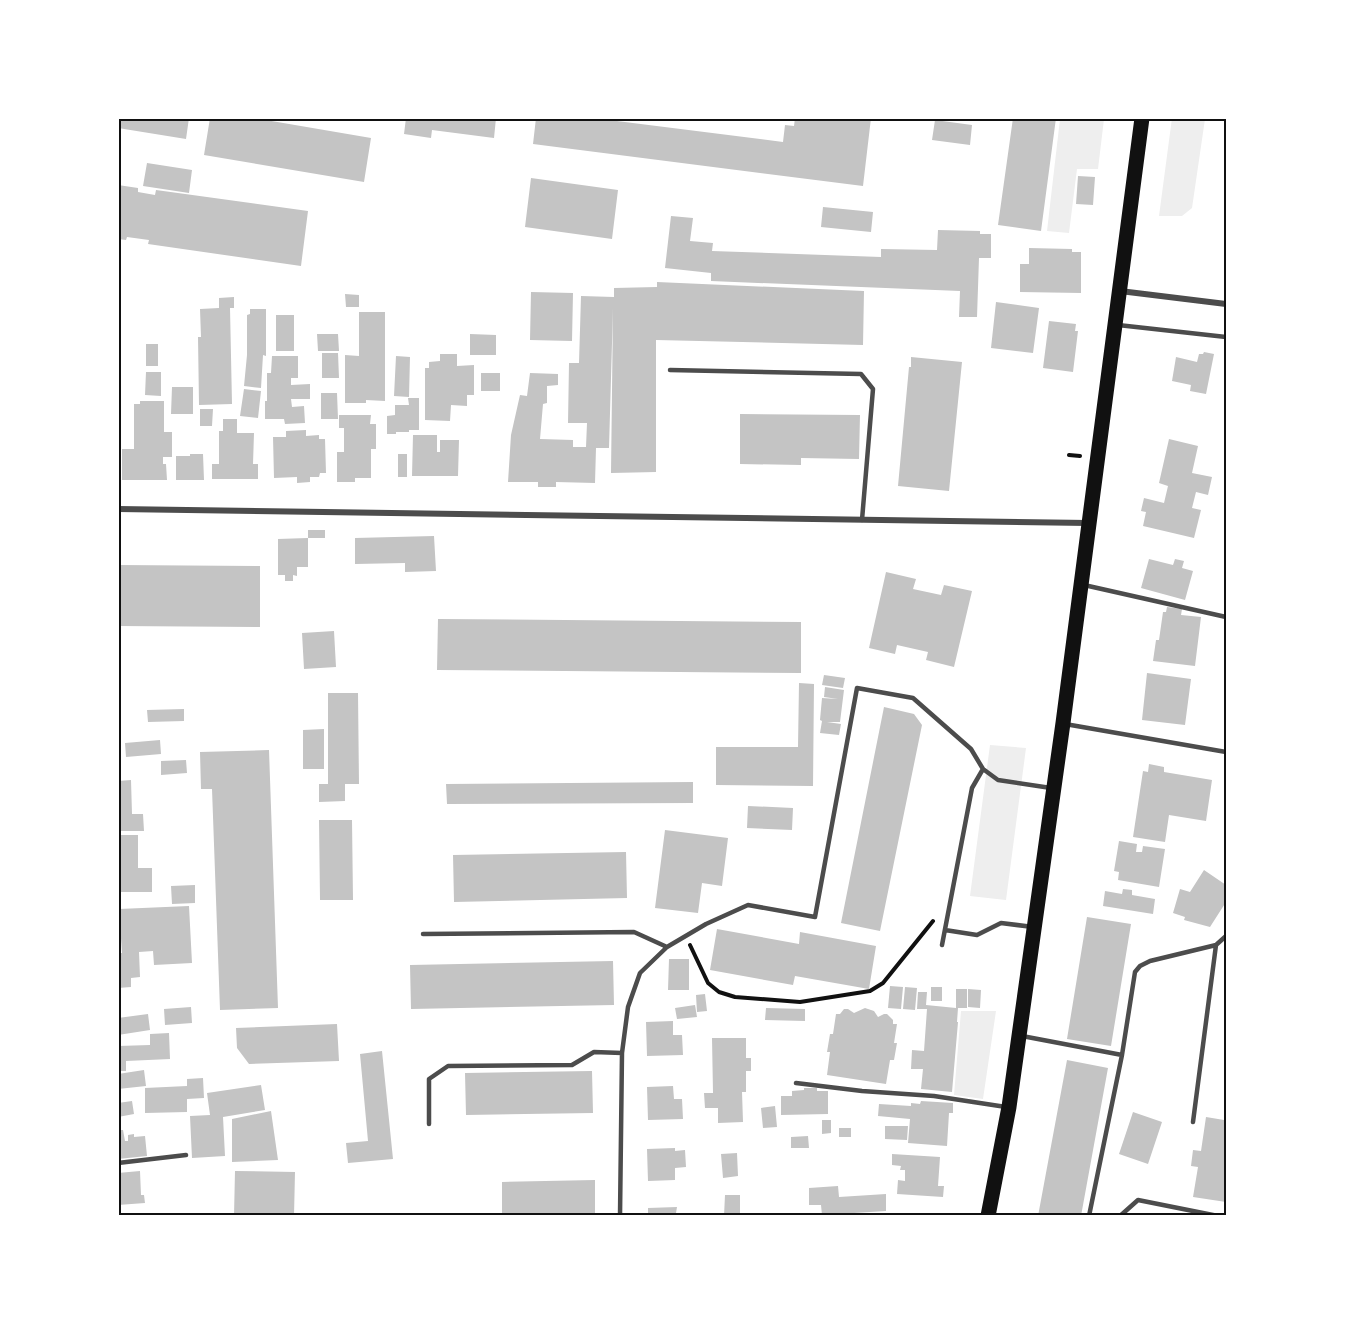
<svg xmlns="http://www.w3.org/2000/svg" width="1345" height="1334" font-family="Barlow,sans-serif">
<rect width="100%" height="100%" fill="#fff"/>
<path fill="#eee" d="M1172 118 1205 119 1192 208 1182 216H1159Z
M1060 119H1104L1098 169H1077L1069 233 1047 231Z
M990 745 1026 748 1006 900 970 896Z
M961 1011H996L983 1099 954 1095Z"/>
<path fill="#c4c4c4" d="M118 118H189L186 139 118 128Z
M210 118H254L371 138 364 182 204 155Z
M406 118H496L494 138 432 130 431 138 404 134Z
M536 118H593L783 142 785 125 794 126 795 118H871L863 186 533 144Z
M1013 118H1056L1041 231 998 225Z
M935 120 972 125 970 145 932 140Z
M147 163 192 170 189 193 143 186Z
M1078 176 1095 177 1093 205 1076 204Z
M531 178 618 190 612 239 525 227Z
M118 185 138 188V192L155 195 156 190 308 211 301 266 148 244 149 240 127 237 126 240 118 239Z
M823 207 873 212 871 232 821 227Z
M671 216 693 218 690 241 713 243 712 251 881 257V249L937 250 938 230 980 231V234H991V258H979L977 317H959L960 291 711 281V273L665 268Z
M1029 248 1072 249V252H1081V293L1020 292V264H1029Z
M657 282 864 291 863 345 656 340V472L611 473 613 308 609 448H596L595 483 556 482V487H538V482H508L511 435 520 395 527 396 530 373 558 374V385L547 386V403L543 404 540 439 573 440V447H586L587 423H568L569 363H579L581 296 614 297V288L657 287Z
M531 292 573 293 572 341 530 340Z
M345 294 359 295V307H346Z
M234 297V308H230L232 404 199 405 198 337H201L200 309 219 308V298Z
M996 302 1039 308 1033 353 991 348Z
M250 309H266V356L263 355 261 388 244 386 247 355V315L250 314Z
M359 312H385V401L366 400V403H345V355L359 356Z
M276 315H294V351H276Z
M1049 321 1076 324 1075 331H1078L1073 372 1043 368Z
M317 334H338L339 351H318Z
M470 334 496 335V355H470Z
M146 344H158V366H146Z
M1204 352 1214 354 1206 394 1190 391 1191 385 1172 381 1176 357 1197 362 1199 354H1203Z
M322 353H338L339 378H322Z
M440 354H457V366L474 365V395H467V406L451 405 450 421 425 420V368H429V362L440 361Z
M272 356H298V378H291V385L310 384V399H291L292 407 304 406 305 423 285 424 284 419H265V401H267V373H271Z
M396 356 410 357 409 397 394 396Z
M911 357 962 362 949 491 898 486 909 367H911Z
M146 372H161V396L145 395Z
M481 373H500V391H481Z
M172 387H193V414H171Z
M244 389 261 391 258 418 240 416Z
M321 393H337L338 419H321Z
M408 398H419V430H409V432H396V434H387V416L395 415V405H409Z
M140 401H164V432H172V457H163V464H166L167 480H122V449H134V404H140Z
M200 409H213L212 426H200Z
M740 414 860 415 859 459 801 458V465L740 464Z
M339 415H371L370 424H376V449H371V478H355V482H337V452H344V428H339Z
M223 419H237V433H254L253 464H258V479H212V464H219V431H223Z
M306 430V436L319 435V439H325L326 473H320L319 477H310V482L297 483V477L274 478 273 437H286V431Z
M413 435H437V452H440V440H459L458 476H412Z
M1169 439 1198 446 1192 473 1212 477 1208 495 1196 492 1192 508 1201 510 1194 538 1143 526 1146 512 1141 511 1144 498 1164 503 1168 486 1159 483Z
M190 454H203L204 480H176V456H190Z
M398 454H407V477H398Z
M308 530H325V538H308Z
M434 536 436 571 405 572V563L355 564V538Z
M308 538V567H297V576L293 575V581H285V575H278V539Z
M1149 559 1173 565 1175 559 1184 561 1182 568 1193 571 1185 600 1141 588Z
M118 565 260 566V627L118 626Z
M886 572 916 579 913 589 941 595 944 585 972 591 954 667 926 660 928 652 897 645 895 654 869 648Z
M1167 607 1182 609 1181 615 1201 617 1195 666 1153 661 1156 640H1159L1163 612H1166Z
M438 619 801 622V673L437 670Z
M334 631 336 667 304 669 302 633Z
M1147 673 1191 679 1185 725 1142 720Z
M824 675 845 678 843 688 822 685Z
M799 683 814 684 813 786 716 785V747H798Z
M825 687 844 690 840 722H827L841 724 839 735 820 733 822 721 820 720 822 698 838 699 824 697Z
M328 693H358L359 784H345V801L319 802V784H328Z
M884 707 914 714 922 725 880 931 841 923Z
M184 709V721L148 722 147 710Z
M324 729V769H303V730Z
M160 740 161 754 126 757 125 743Z
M269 750 278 1008 220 1010 212 789H201L200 752Z
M186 760 187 773 161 775V761Z
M1149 764 1164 767V772L1212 780 1206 821 1169 815 1165 842 1133 837 1143 771 1148 772Z
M131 780 132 814H143L144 831H118V781Z
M693 782V803L447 804 446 784Z
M748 806 793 808 792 830 747 828Z
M319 820H352L353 900H320Z
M665 830 728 838 722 886 702 883 698 913 655 908Z
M118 835H138V868H152V892H118Z
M1119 841 1137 844 1136 852H1142L1143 846 1165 849 1159 887 1118 880 1119 872 1114 871Z
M626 852 627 898 454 902 453 855Z
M1204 870 1226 885V902L1210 927 1184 920 1185 917 1173 913 1180 889 1190 892Z
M195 885V903L172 904 171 886Z
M1123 889 1132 890V895L1155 899 1153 914 1103 906 1105 891 1122 894Z
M189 906 192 963 154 965 153 951 139 952 140 977 131 978V987L118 988V953H122L119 909Z
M1087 917 1131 924 1111 1046 1067 1039Z
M717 929 799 944 800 932 876 946 869 989 795 976 793 985 710 970Z
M669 959H689V990H668Z
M613 961 614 1005 411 1009 410 965Z
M890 986 903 987 901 1009 888 1008Z
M905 987 917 988 915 1010 903 1009Z
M931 987H942V1001H931Z
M956 989H967V1008H958L957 1022H958L952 1092 921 1089 923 1069H911L912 1050 924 1051 927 1009H917L918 992H927L926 1005 956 1008Z
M968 989 981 990 980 1008 968 1007Z
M705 994 707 1011 697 1012 696 995Z
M695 1005 697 1017 677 1019 675 1008Z
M191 1007 192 1023 165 1025 164 1009Z
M766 1008 805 1009V1021L765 1020Z
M865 1008 874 1011 878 1017 884 1014H887L893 1020V1024H897L894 1043H897L894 1060H890L886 1084 827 1075 830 1052H827L830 1034H833L836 1014H840L844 1009H848L854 1013Z
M148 1014 150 1030 118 1035V1018Z
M673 1021V1035H682L683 1055 647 1056 646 1022Z
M337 1024 339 1061 249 1064 237 1048 236 1028Z
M169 1033 170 1059 126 1061V1071H118V1046L150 1045V1034Z
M712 1038H746V1058H751V1071H746V1092H742L743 1122 718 1123V1108H705L704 1093H713Z
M382 1051 393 1159 348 1163 346 1143 368 1141 360 1054Z
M1067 1060 1108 1068 1081 1216H1038Z
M144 1070 146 1086 118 1089V1074Z
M592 1071 593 1113 466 1115 465 1073Z
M203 1078 204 1098 187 1099V1112L145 1113V1088L187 1086V1079Z
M261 1085 265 1110 223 1117 225 1156 192 1158 190 1116 210 1115 207 1093Z
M673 1086 674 1099H682L683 1119 648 1120 647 1087Z
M804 1088H817V1091H828V1114L781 1115V1096H792V1091L804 1090Z
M132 1101 134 1114 118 1117V1103Z
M921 1101 953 1103V1113H949L947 1146 908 1143 910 1119 878 1116 879 1104 911 1106V1103L920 1104Z
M775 1106 777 1127 763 1128 761 1108Z
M271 1111 278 1160 232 1162V1119Z
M1225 1111H1226V1202L1193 1197 1198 1167 1191 1166 1193 1150 1201 1151 1206 1117 1224 1120Z
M1133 1112 1162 1122 1148 1164 1119 1154Z
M822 1120H831V1133L822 1134Z
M885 1126H908L907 1140 885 1139Z
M839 1128H851V1137H839Z
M118 1130H123L125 1141H128V1135L134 1134V1137L145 1136 147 1156 118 1159Z
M808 1136 809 1148H791V1137Z
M675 1148V1151L685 1150 686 1167 675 1168V1180L648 1181 647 1149Z
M737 1153 738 1176 723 1178 721 1154Z
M892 1154 940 1157 938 1186H944L943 1197 897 1194 898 1180 905 1181V1170H900L901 1166 892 1165Z
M140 1171 141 1195H144L145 1203 118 1205V1173Z
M235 1171 295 1172 294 1216H234Z
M595 1180V1216H502V1182Z
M838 1186 839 1197 886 1194V1211L822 1215 821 1205H809V1188Z
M725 1195H740V1216H724Z
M677 1207 676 1213H687V1216H648V1208Z"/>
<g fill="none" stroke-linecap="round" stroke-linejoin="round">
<path stroke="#111" stroke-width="4" d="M1069 455 1080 456
M690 945 708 983 719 992 735 997 800 1002 870 991 883 983 933 921"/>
<path stroke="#4c4c4c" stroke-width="4.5" d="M1118 325 1226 337
M670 370 861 374 873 389 862 520
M1084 585 1226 617
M1065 724 1226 752
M945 930 977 935 1001 923 1033 927
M423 934 634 932 667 947
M942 945 972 788 983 769
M1022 1036 1122 1055
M796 1083 862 1091 934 1096 1006 1107
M1193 1122 1216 945 1226 936
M429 1124V1079L448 1066 572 1065 594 1052 622 1053
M118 1163 186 1155
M620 1216 622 1053 628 1007 640 973 667 947 706 924 748 905 815 917 857 688 913 698 971 749 983 769 998 780 1051 788
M1089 1216 1122 1055 1135 972 1140 966 1150 961 1216 945
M1120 1216 1138 1200 1218 1216"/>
<path stroke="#4c4c4c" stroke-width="6" d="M1120 291 1226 304
M118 509 1088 523"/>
<path stroke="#111" stroke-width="15" d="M988 1216 1009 1107 1063 723 1142 118"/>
</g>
<rect width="1345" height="1334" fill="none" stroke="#ffffff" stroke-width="240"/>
<rect x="120" y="120" width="1105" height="1094" fill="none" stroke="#111" stroke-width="2"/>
</svg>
